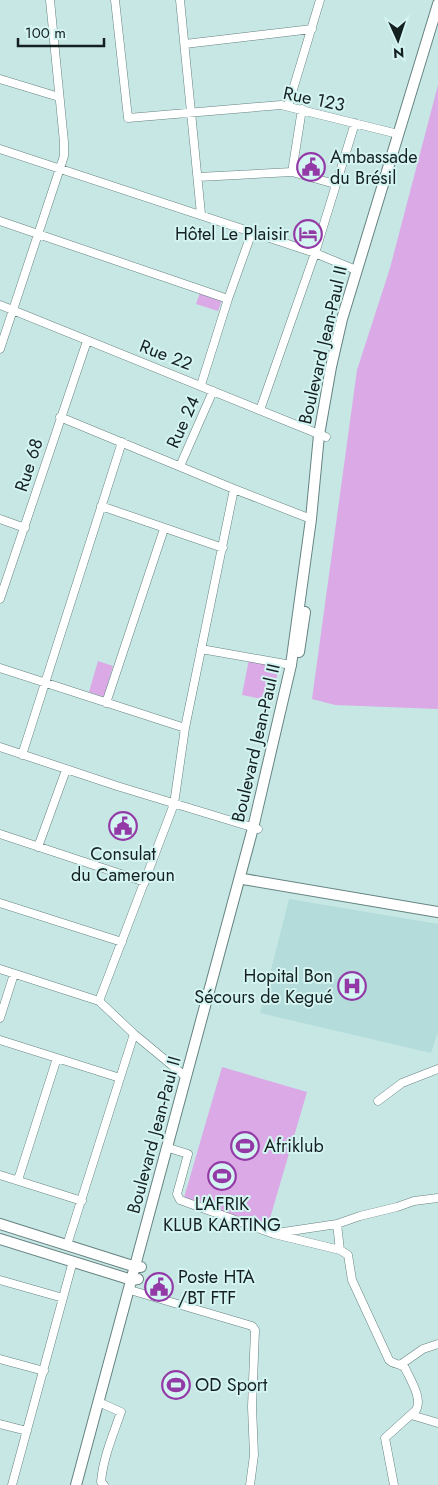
<svg xmlns="http://www.w3.org/2000/svg" width="438" height="1485" font-family="Jost,sans-serif">
<rect width="100%" height="100%" fill="#c7e7e5"/>
<path fill="#b3dcda" d="M289 899 438 924V1032L431 1053 260 1013Z"/>
<path fill="#dba9e5" d="M438 85V709L335 705 312 699 357 370 390 268Z
M200 293 222 300 218 311 196 304Z
M249 659 279 665 272 701 242 695Z
M98 661 113 666 104 697 89 692Z
M222 1067 307 1092 268 1225 183 1201Z"/>
<g fill="none" stroke-linecap="round" stroke-linejoin="round">
<defs>
<path id="minor" d="M115 0 128 118 281 105 398 134
M180 0 201 214
M185 44 312 29
M0 79 59 97
M288 106 320 0
M0 149 315 253 356 270
M292 172 302 109
M198 177 292 172 335 184
M0 221 228 299
M0 305 326 437
M0 349 64 156V142L50 0
M201 385 228 299 252 232
M260 410 315 253 355 123
M60 417 234 489 311 519
M180 466 213 391
M101 506 223 548
M0 519 25 528
M0 599 87 341
M201 649 291 665
M0 668 185 728
M106 703 164 529
M0 747 117 786 258 829
M22 755 122 442
M0 834 145 882
M38 847 66 770
M0 903 122 942
M0 969 99 1001 134 1034 186 1077
M99 1001 174 804 185 728 234 489
M0 1018 14 974
M0 1040 120 1078
M378 1101 402 1083 438 1069
M172 1149 188 1154 177 1194 180 1200 274 1234 340 1250 348 1255 352 1280 389 1360C394 1365 400 1363 405 1368 410 1379 423 1399 416 1410L385 1438 394 1485
M0 1175 82 1201
M18 1180 57 1058
M337 1224 340 1250
M277 1233 337 1224 360 1216 397 1207 414 1201 438 1198
M67 1245 134 1034
M0 1280 63 1298
M130 1290 252 1326 255 1330 252 1407 254 1455 250 1485
M0 1359 44 1371
M400 1365 423 1349 438 1344
M103 1404 121 1412C113 1435 103 1458 101 1482L104 1485
M411 1415 438 1423
M0 1424 27 1431
M12 1485 73 1261"/>
<path id="major" d="M299 652 305 612
M239 880 243 879 438 912
M0 1224 136 1267H141
M0 1239 132 1280 138 1279
M76 1485 253 828 291 665 311 519 319 435 331 367 342 319 438 4"/>
</defs>
<use href="#minor" stroke="#658381" stroke-width="9"/>
<use href="#major" stroke="#658381" stroke-width="12"/>
<use href="#minor" stroke="#fff" stroke-width="8"/>
<use href="#major" stroke="#fff" stroke-width="10"/>
</g>
<defs>
<symbol id="civic-ring" viewBox="-11 -11 22 22"><circle r="9.5" fill="#d4f4f2" stroke="#933aa6" stroke-width="1.5"/><path d="M-.6-6.5H3V-4.5H.6V-3L4-1V1h2V6H-6V1h2V-1L-.6-3ZM-1.2 2.5V6h2.4V2.5Z" fill="#933aa6"/></symbol>
<symbol id="hotel-ring" viewBox="-11 -11 22 22"><circle r="9.5" fill="#d4f4f2" stroke="#933aa6" stroke-width="1.5"/><path d="M-6-4.5h1.5V1H6V5H4.5V3h-9V5H-6ZM-4 0a1.8 1.8 0 1 1 3.6 0ZM.5 0V-2.5h3Q6-2.5 6 0Z" fill="#933aa6"/></symbol>
<symbol id="hospital-ring" viewBox="-11 -11 22 22"><circle r="9.5" fill="#d4f4f2" stroke="#933aa6" stroke-width="1.5"/><path d="M-5-5h3v3.5h4V-5h3V5h-3V1.5h-4V5h-3Z" fill="#933aa6"/></symbol>
<symbol id="stadium-ring" viewBox="-11 -11 22 22"><circle r="9.5" fill="#d4f4f2" stroke="#933aa6" stroke-width="1.5"/><path d="M0-5a6.5 5 0 1 0 0 10a6.5 5 0 1 0 0-10ZM-3.5-1.8h7v3.6h-7Z" fill="#933aa6"/></symbol>
</defs>
<g fill-rule="evenodd">
<use href="#civic-ring" x="295" y="151" width="32" height="32"/>
<use href="#hotel-ring" x="292" y="218" width="32" height="32"/>
<use href="#civic-ring" x="107" y="810" width="32" height="32"/>
<use href="#hospital-ring" x="336" y="970" width="32" height="32"/>
<use href="#stadium-ring" x="229" y="1130" width="32" height="32"/>
<use href="#stadium-ring" x="206" y="1160" width="32" height="32"/>
<use href="#civic-ring" x="143" y="1271" width="32" height="32"/>
<use href="#stadium-ring" x="160" y="1369" width="32" height="32"/>
</g>
<g text-anchor="middle" stroke-width="4" stroke-linejoin="round" paint-order="stroke">
<g font-size="18" fill="#152120" stroke="#d4f4f2">
<text transform="translate(314 99) rotate(12)" y="6">Rue 123</text>
<text transform="translate(323 345) rotate(-77)" y="6">Boulevard Jean-Paul II</text>
<text transform="translate(166 355) rotate(21)" y="6">Rue 22</text>
<text transform="translate(183 422) rotate(-66)" y="6">Rue 24</text>
<text transform="translate(29 465) rotate(-72)" y="6">Rue 68</text>
<text transform="translate(256 743) rotate(-77)" y="6">Boulevard Jean-Paul II</text>
<text transform="translate(154 1135) rotate(-75)" y="6">Boulevard Jean-Paul II</text>
</g>
<g font-size="18" fill="#152120" stroke="#d4f4f2" text-anchor="start">
<text x="330" y="163">Ambassade<tspan x="330" dy="21">du Brésil</tspan></text>
<text x="289" y="240" text-anchor="end">Hôtel Le Plaisir</text>
<text x="123" y="860" text-anchor="middle">Consulat<tspan x="123" dy="21">du Cameroun</tspan></text>
<text x="333" y="982" text-anchor="end">Hopital Bon<tspan x="333" dy="21">Sécours de Kegué</tspan></text>
<text x="264" y="1152">Afriklub</text>
<text x="222" y="1210" text-anchor="middle">L'AFRIK<tspan x="222" dy="21">KLUB KARTING</tspan></text>
<text x="178" y="1283">Poste HTA<tspan x="178" dy="21">/BT FTF</tspan></text>
<text x="195" y="1391">OD Sport</text>
</g>
</g>
<g transform="translate(398 40) rotate(177)" stroke="#d4f4f2" stroke-width="4" paint-order="stroke">
<path d="M0-4L9 19L0 12L-9 19Z" fill="#152120"/>
<text y="-8" font-size="14" font-weight="bold" text-anchor="middle" fill="#152120">N</text>
</g>
<path d="M18 38v8h86v-8" fill="none" stroke="#152120" stroke-width="2.5"/>
<text x="25" y="38" font-size="15" fill="#152120" stroke="#d4f4f2" stroke-width="4" paint-order="stroke">100 m</text>
</svg>
